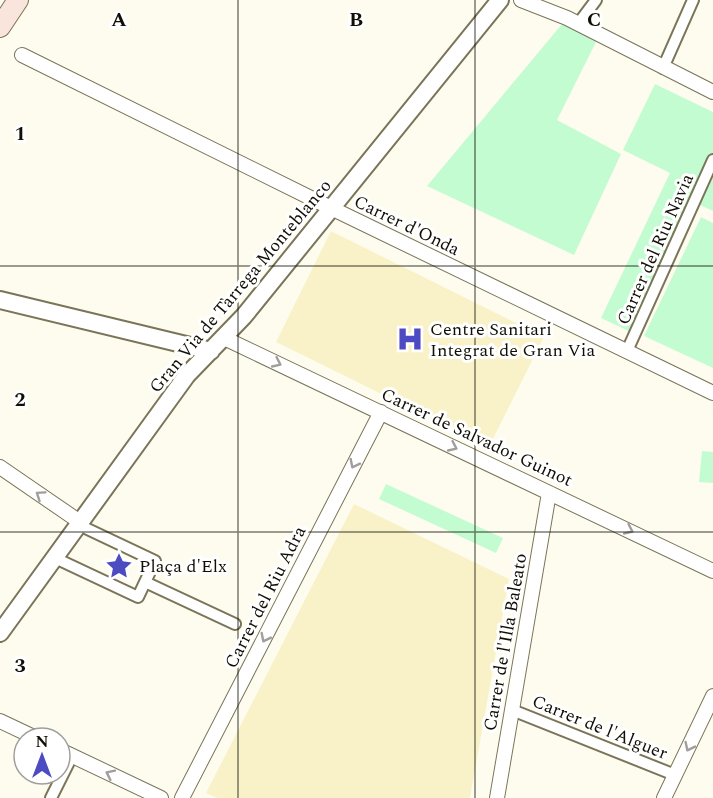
<svg xmlns="http://www.w3.org/2000/svg" width="713" height="798" font-family="Spectral,serif">
<rect width="100%" height="100%" fill="#fefcef"/>
<path fill="#f9f2c9" d="M331 231 544 337 489 447 276 342Z
M354 504 509 579 470 798H217L206 793Z"/>
<path fill="#c4fcd2" d="M567 18 600 34 557 120 621 154 574 255 427 186Z
M655 84 713 112V211L700 205 637 335 601 318 670 173 623 150Z
M701 217 713 223V368L644 336Z
M702 451 713 452V483L699 482Z
M386 484 503 538 496 553 379 499Z"/>
<g fill="none" stroke-linecap="round" stroke-linejoin="round">
<defs>
<path id="pedestrian" d="M578 24 596 0
M663 68 693 0
M627 351 713 160
M55 558 138 597 155 561 79 525
M145 582 235 624
M512 710 675 775
M51 798 72 756"/>
<path id="minor" d="M521 0 567 18 713 92
M22 55 331 208 713 393
M224 338 713 571
M0 467 80 522
M0 721 36 738
M60 750 161 798
M182 798 381 412
M497 798 549 493
M664 798 713 696"/>
<path id="tertiary" d="M0 300 211 351
M0 633 187 375 244 316 500 0"/>
<path id="secondary" d="M0 27 18 0"/>
</defs>
<use href="#pedestrian" stroke="#7a7558" stroke-width="14"/>
<use href="#minor" stroke="#7a7558" stroke-width="16"/>
<use href="#tertiary" stroke="#7a7558" stroke-width="20"/>
<use href="#secondary" stroke="#7a7558" stroke-width="22"/>
<use href="#pedestrian" stroke="#fff" stroke-width="10"/>
<use href="#minor" stroke="#fff" stroke-width="14"/>
<use href="#tertiary" stroke="#fff" stroke-width="16"/>
<use href="#secondary" stroke="#fae5dc" stroke-width="20"/>
</g>
<defs><path id="oneway-chevron" d="M-2-3.5L2.5 0L-2 3.5" fill="none" stroke-width="1.6" stroke-linecap="round" stroke-linejoin="round" transform="scale(1.5)"/></defs>
<g stroke="#a09f9b">
<use href="#oneway-chevron" transform="translate(277 363) rotate(25)"/>
<use href="#oneway-chevron" transform="translate(453 447) rotate(25)"/>
<use href="#oneway-chevron" transform="translate(354 464) rotate(117)"/>
<use href="#oneway-chevron" transform="translate(40 495) rotate(-146)"/>
<use href="#oneway-chevron" transform="translate(629 530) rotate(25)"/>
<use href="#oneway-chevron" transform="translate(265 638) rotate(117)"/>
<use href="#oneway-chevron" transform="translate(689 747) rotate(116)"/>
<use href="#oneway-chevron" transform="translate(110 774) rotate(-154)"/>
</g>
<path fill="none" stroke="#110f05" stroke-width="1.5" stroke-opacity="0.55" d="M238 0V798M475 0V798M0 266H713M0 532H713"/>
<defs>
<symbol id="hospital-bare" viewBox="-9 -9 18 18"><path d="M-5-5h3v3.5h4V-5h3V5h-3V1.5h-4V5h-3Z" fill="#4d4bc2" stroke="#fff" stroke-width="2.5" paint-order="stroke"/></symbol>
<symbol id="sight-bare" viewBox="-9 -9 18 18"><path d="M0-6L1.8-2.2L6-1.7L2.9 1.2L3.7 5.4L0 3.3L-3.7 5.4L-2.9 1.2L-6-1.7L-1.8-2.2Z" fill="#4d4bc2" stroke="#fff" stroke-width="2.5" paint-order="stroke"/></symbol>
</defs>
<g fill-rule="evenodd">
<use href="#hospital-bare" x="391" y="320" width="38" height="38"/>
<use href="#sight-bare" x="100" y="547" width="38" height="38"/>
</g>
<g text-anchor="middle" stroke-width="6" stroke-linejoin="round" paint-order="stroke">
<g font-size="18" fill="#110f05" stroke="#fff">
<text transform="translate(407 225) rotate(26)" y="6">Carrer d'Onda</text>
<text transform="translate(655 249) rotate(-66)" y="6">Carrer del Riu Navia</text>
<text transform="translate(240 286) rotate(-50)" y="6">Gran Via de Tàrrega Monteblanco</text>
<text transform="translate(477 437) rotate(25)" y="6">Carrer de Salvador Guinot</text>
<text transform="translate(265 597) rotate(-63)" y="6">Carrer del Riu Adra</text>
<text transform="translate(505 642) rotate(-80)" y="6">Carrer de l'Illa Baleato</text>
<text transform="translate(600 727) rotate(22)" y="6">Carrer de l'Alguer</text>
</g>
<g font-size="18" fill="#110f05" stroke="#fff" text-anchor="start">
<text x="430" y="335">Centre Sanitari<tspan x="430" dy="21">Integrat de Gran Via</tspan></text>
<text x="139" y="572">Plaça d'Elx</text>
</g>
</g>
<g font-size="20" text-anchor="middle" font-weight="bold" fill="#110f05" stroke="#fff" stroke-width="6" stroke-linejoin="round" paint-order="stroke">
<text x="119" y="26">A</text>
<text x="356" y="26">B</text>
<text x="594" y="26">C</text>
<text x="20" y="140">1</text>
<text x="20" y="406">2</text>
<text x="20" y="672">3</text>
</g>
<g transform="translate(42 756)"><circle r="28" fill="#ffffff" stroke="#a09f9b" stroke-width="1.5"/>
<path d="M0-4.5L10 22L0 15L-10 22Z" fill="#4d4bc2"/>
<text y="-9" font-size="16" font-weight="bold" text-anchor="middle" fill="#110f05">N</text>
</g>
</svg>
